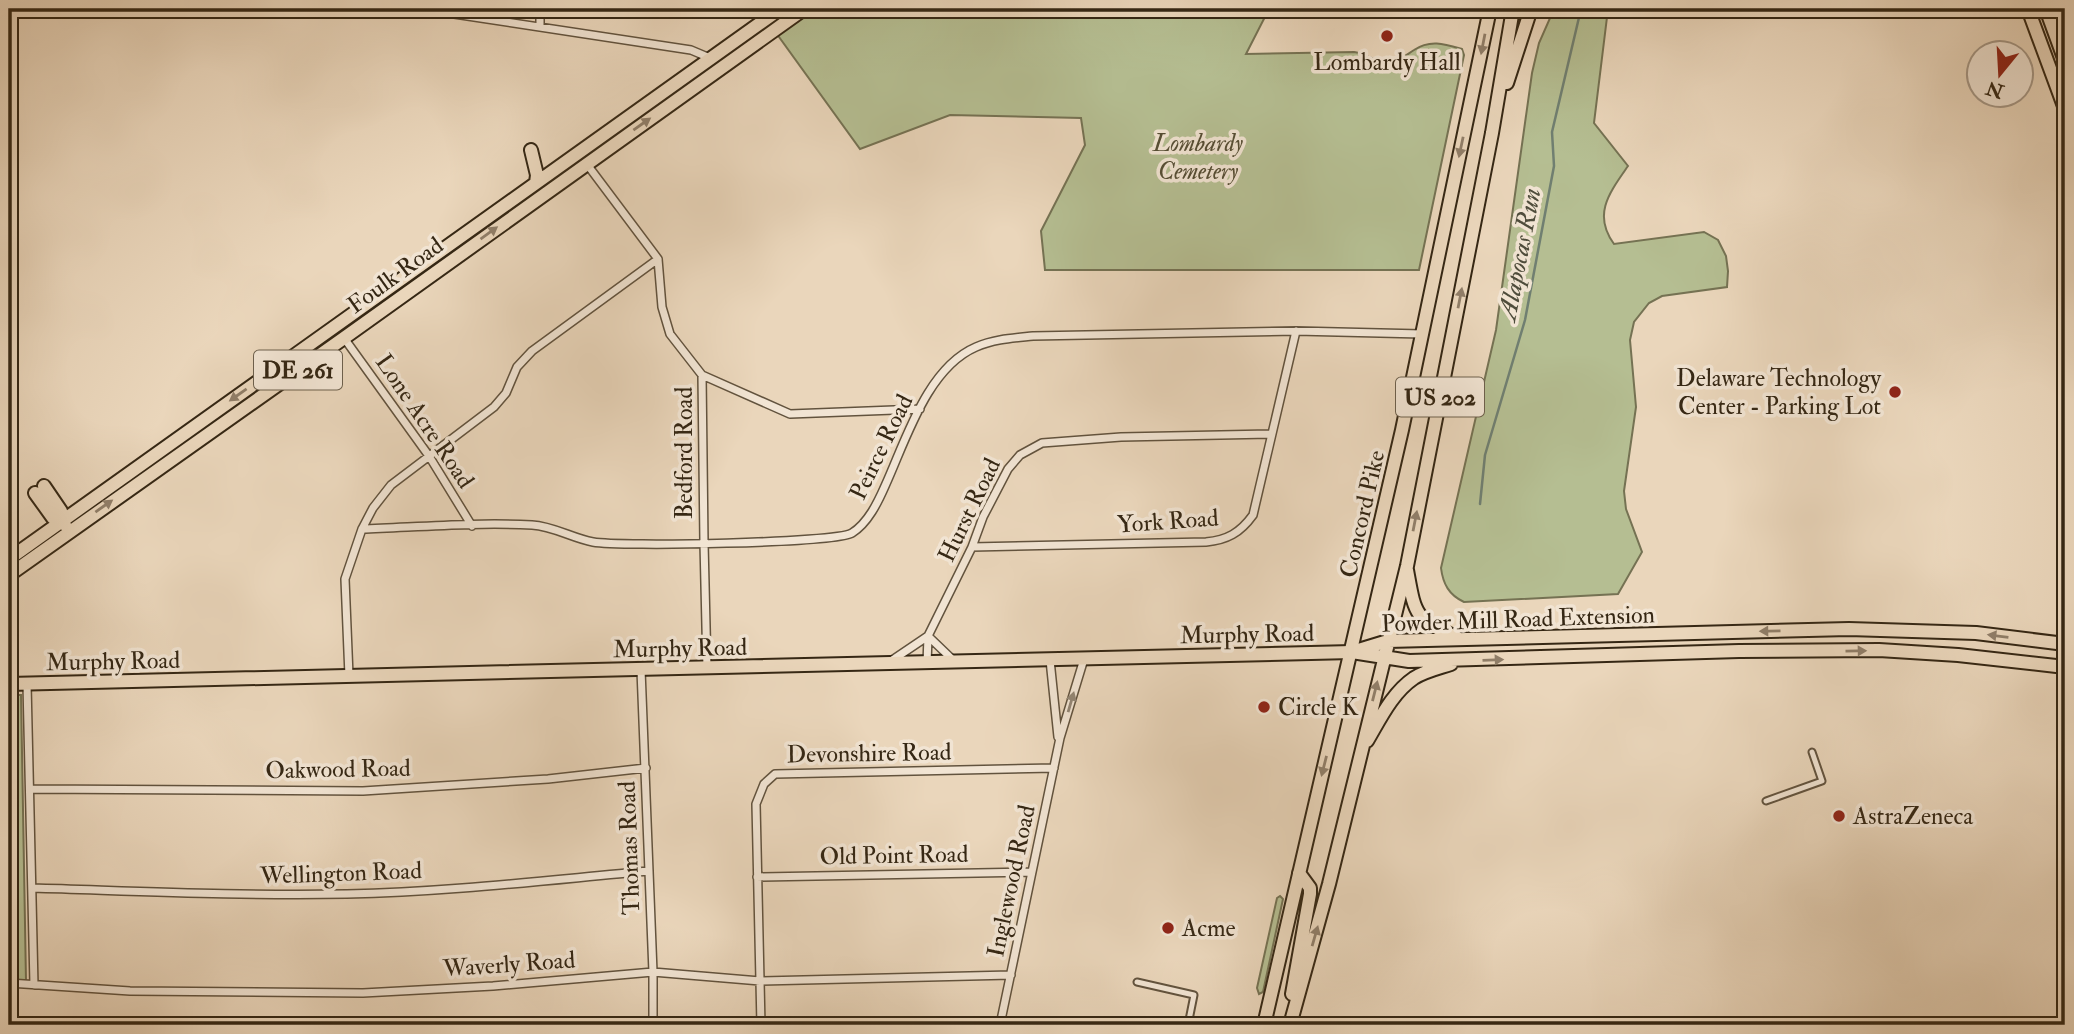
<svg xmlns="http://www.w3.org/2000/svg" width="2074" height="1034" font-family="'IM FELL Double Pica',serif">
<rect width="100%" height="100%" fill="#ead6bb"/>
<filter id="stains"><feTurbulence type="fractalNoise" baseFrequency=".00286" numOctaves="4"/><feColorMatrix values="0 0 0 0 .2 0 0 0 0 .09 0 0 0 0 .02 0 0 0 .5 -.17"/></filter>
<radialGradient id="worn" r=".72"><stop offset=".6" stop-color="#630" stop-opacity="0"/><stop offset="1" stop-color="#630" stop-opacity=".3"/></radialGradient>
<path fill="#b5be92" stroke="#757253" stroke-width="2" d="M804 9H1269L1246 54 1354 52C1366 54 1377 63 1390 62 1400 61 1406 55 1414 50 1430 39 1445 44 1462 49L1464 55 1419 270H1045L1041 231 1085 145 1081 118 950 115 860 149 774 30Z
M1554 9H1608L1594 123 1628 166C1610 192 1592 214 1614 244L1704 232 1718 240 1726 256 1728 271 1727 287 1662 296 1649 303 1634 322 1630 340 1636 407 1624 491 1626 509 1642 552 1618 594 1464 602C1449 595 1443 584 1441 568L1496 330 1532 73 1539 43Z
M9 695H21L26 981 9 980Z
M1280 896 1283 899 1263 992 1259 994 1257 988 1277 898Z"/>
<g fill="none" stroke-linecap="round" stroke-linejoin="round">
<path stroke="#707f71" stroke-width="2.5" d="M1480 504 1485 455 1525 320 1554 166 1552 132 1581 9"/>
<defs>
<path id="pedestrian" d="M1766 801 1822 781 1812 752
M1137 982 1194 995 1188 1025"/>
<path id="minor" d="M421 9 691 50 710 58
M540 27V9
M586 163 658 259 662 307 670 334 702 375 704 543 707 668
M344 338 429 456 472 526
M702 375 790 414 920 409
M362 529C418 527 476 522 532 525 553 526 572 538 593 542 620 547 836 543 852 533 868 523 878 502 885 486 906 440 927 368 976 347 994 339 1014 338 1033 336L1296 331 1422 334
M972 547 1206 542C1227 540 1240 533 1253 515L1296 331
M928 636 953 660
M1050 660 1058 737
M891 661 928 636
M927 664 928 636 972 547 983 517 1008 469 1020 455 1042 443 1121 437 1270 434
M641 670 653 972V1025
M349 676 345 579 362 529 373 508 391 485 494 407 506 393 517 367 532 351 658 259
M27 684 34 985
M30 789 363 791 548 779 646 768
M757 877 1032 872
M33 888C137 891 242 896 347 894 448 892 548 880 649 871
M9 983 130 991 363 993 493 986 653 972 760 981 1011 975
M761 1025 756 804 764 784 775 774 1054 768
M1000 1025 1060 738 1084 659"/>
<path id="primary" d="M531 150 537 175 536 183
M44 486 61 511 60 519
M35 493 53 518 60 519 65 525
M9 559 780 9
M9 575 344 338 804 9
M9 684 1352 652"/>
<path id="trunk" d="M2028 9 2065 109
M2046 9 2065 61
M1507 83 1531 9
M1407 570C1415 614 1414 619 1456 637
M1352 652 1388 641 1849 629 1976 633 2065 644
M1352 652 1409 661 1739 651 1879 650 1958 655 2065 667
M1367 741C1380 719 1392 693 1414 678 1425 671 1439 668 1451 664
M1292 994 1310 894V888L1299 873
M1264 1025 1402 430 1490 9
M1290 1025 1329 884 1407 566 1492 133 1513 9"/>
</defs>
<use href="#pedestrian" stroke="#62533e" stroke-width="9"/>
<use href="#minor" stroke="#62533e" stroke-width="10"/>
<use href="#primary" stroke="#352714" stroke-width="16"/>
<use href="#trunk" stroke="#352714" stroke-width="16"/>
<use href="#pedestrian" stroke="#f1e4d3" stroke-width="5"/>
<use href="#minor" stroke="#f1e4d3" stroke-width="7"/>
<use href="#primary" stroke="#ead6bb" stroke-width="12"/>
<use href="#trunk" stroke="#ead6bb" stroke-width="12"/>
</g>
<defs><path id="oneway-solid" d="M-6-.8H1V-3.2L6.5 0L1 3.2V.8H-6Z" transform="scale(1.75)"/></defs>
<g fill="#907e68">
<use href="#oneway-solid" transform="translate(1483 44) rotate(101)"/>
<use href="#oneway-solid" transform="translate(642 124) rotate(-35)"/>
<use href="#oneway-solid" transform="translate(1461 147) rotate(102)"/>
<use href="#oneway-solid" transform="translate(489 233) rotate(-36)"/>
<use href="#oneway-solid" transform="translate(1460 298) rotate(-79)"/>
<use href="#oneway-solid" transform="translate(238 395) rotate(145)"/>
<use href="#oneway-solid" transform="translate(104 506) rotate(-35)"/>
<use href="#oneway-solid" transform="translate(1415 521) rotate(-79)"/>
<use href="#oneway-solid" transform="translate(1770 631) rotate(179)"/>
<use href="#oneway-solid" transform="translate(1998 636) rotate(-173)"/>
<use href="#oneway-solid" transform="translate(1856 651) rotate(-1)"/>
<use href="#oneway-solid" transform="translate(1493 660) rotate(-2)"/>
<use href="#oneway-solid" transform="translate(1375 691) rotate(-76)"/>
<use href="#oneway-solid" transform="translate(1324 766) rotate(104)"/>
<use href="#oneway-solid" transform="translate(1315 936) rotate(-74)"/>
</g>
<use fill="#938674" href="#oneway-solid" transform="translate(1071 702) rotate(-74)"/>
<g fill="#8f2418" stroke="#f1e4d3" stroke-width="2.5">
<circle cx="1387" cy="36" r="7"/>
<circle cx="1895" cy="392" r="7"/>
<circle cx="1264" cy="707" r="7"/>
<circle cx="1839" cy="816" r="7"/>
<circle cx="1168" cy="928" r="7"/>
</g>
<g text-anchor="middle" stroke-width="7" stroke-linejoin="round" paint-order="stroke">
<g fill="#f1e4d3" stroke="#6d604d" stroke-width="2">
<rect x="254" y="350.5" width="88" height="39" rx="5"/>
<rect x="1396" y="377.5" width="88" height="39" rx="5"/>
</g>
<g font-size="23" font-weight="bold" fill="#352714">
<text x="298" y="378">DE 261</text>
<text x="1440" y="405">US 202</text>
</g>
<g font-size="24" fill="#352714" stroke="#f1e4d3" text-anchor="start">
<text x="1387" y="70" text-anchor="middle">Lombardy Hall</text>
<text x="1881" y="386" text-anchor="end">Delaware Technology<tspan x="1881" dy="28">Center - Parking Lot</tspan></text>
<text x="1278" y="715">Circle K</text>
<text x="1853" y="824">AstraZeneca</text>
<text x="1182" y="936">Acme</text>
</g>
<g font-size="24" font-style="italic" fill="#554d34" stroke="#f1e4d3">
<text x="1198" y="151">Lombardy<tspan x="1198" dy="28">Cemetery</tspan></text>
</g>
<g font-size="24" fill="#352714" stroke="#f1e4d3">
<text transform="translate(395 275) rotate(-36)" y="8">Foulk Road</text>
<text transform="translate(425 421) rotate(56)" y="8">Lone Acre Road</text>
<text transform="translate(881 447) rotate(-64)" y="8">Peirce Road</text>
<text transform="translate(684 453) rotate(-90)" y="8">Bedford Road</text>
<text transform="translate(969 510) rotate(-64)" y="8">Hurst Road</text>
<text transform="translate(1362 514) rotate(-77)" y="8">Concord Pike</text>
<text transform="translate(1168 521) rotate(-4)" y="8">York Road</text>
<text transform="translate(1518 619) rotate(-2)" y="8">Powder Mill Road Extension</text>
<text transform="translate(1247 634) rotate(-1)" y="8">Murphy Road</text>
<text transform="translate(680 648) rotate(-1)" y="8">Murphy Road</text>
<text transform="translate(113 661) rotate(-1)" y="8">Murphy Road</text>
<text transform="translate(869 753) rotate(-1)" y="8">Devonshire Road</text>
<text transform="translate(338 769) rotate(-1)" y="8">Oakwood Road</text>
<text transform="translate(629 848) rotate(-92)" y="8">Thomas Road</text>
<text transform="translate(894 855) rotate(-1)" y="8">Old Point Road</text>
<text transform="translate(341 873) rotate(-2)" y="8">Wellington Road</text>
<text transform="translate(1011 881) rotate(-78)" y="8">Inglewood Road</text>
<text transform="translate(509 964) rotate(-4)" y="8">Waverly Road</text>
</g>
<g font-size="26" font-style="italic" fill="#4e4c3b" stroke="#f1e4d3">
<text transform="translate(1519 254) rotate(-79)" y="9">Alapocas Run</text>
</g>
</g>
<rect width="2074" height="1034" fill="none" stroke="#ead6bb" stroke-width="35"/>
<rect x="10" y="10" width="2053" height="1013" fill="none" stroke="#352714" stroke-width="3.5"/>
<rect x="18" y="18" width="2039" height="999" fill="none" stroke="#352714" stroke-width="2"/>
<g transform="translate(2000 74) rotate(198)"><circle r="33" fill="#f1e4d3" stroke="#a69887" stroke-width="2"/>
<path d="M0-5L12 26L0 18L-12 26Z" fill="#8f2418"/>
<text y="-10" font-size="19" font-weight="bold" text-anchor="middle" fill="#352714">N</text>
</g>
<rect width="100%" height="100%" filter="url(#stains)"/>
<rect width="100%" height="100%" fill="url(#worn)"/>
</svg>
